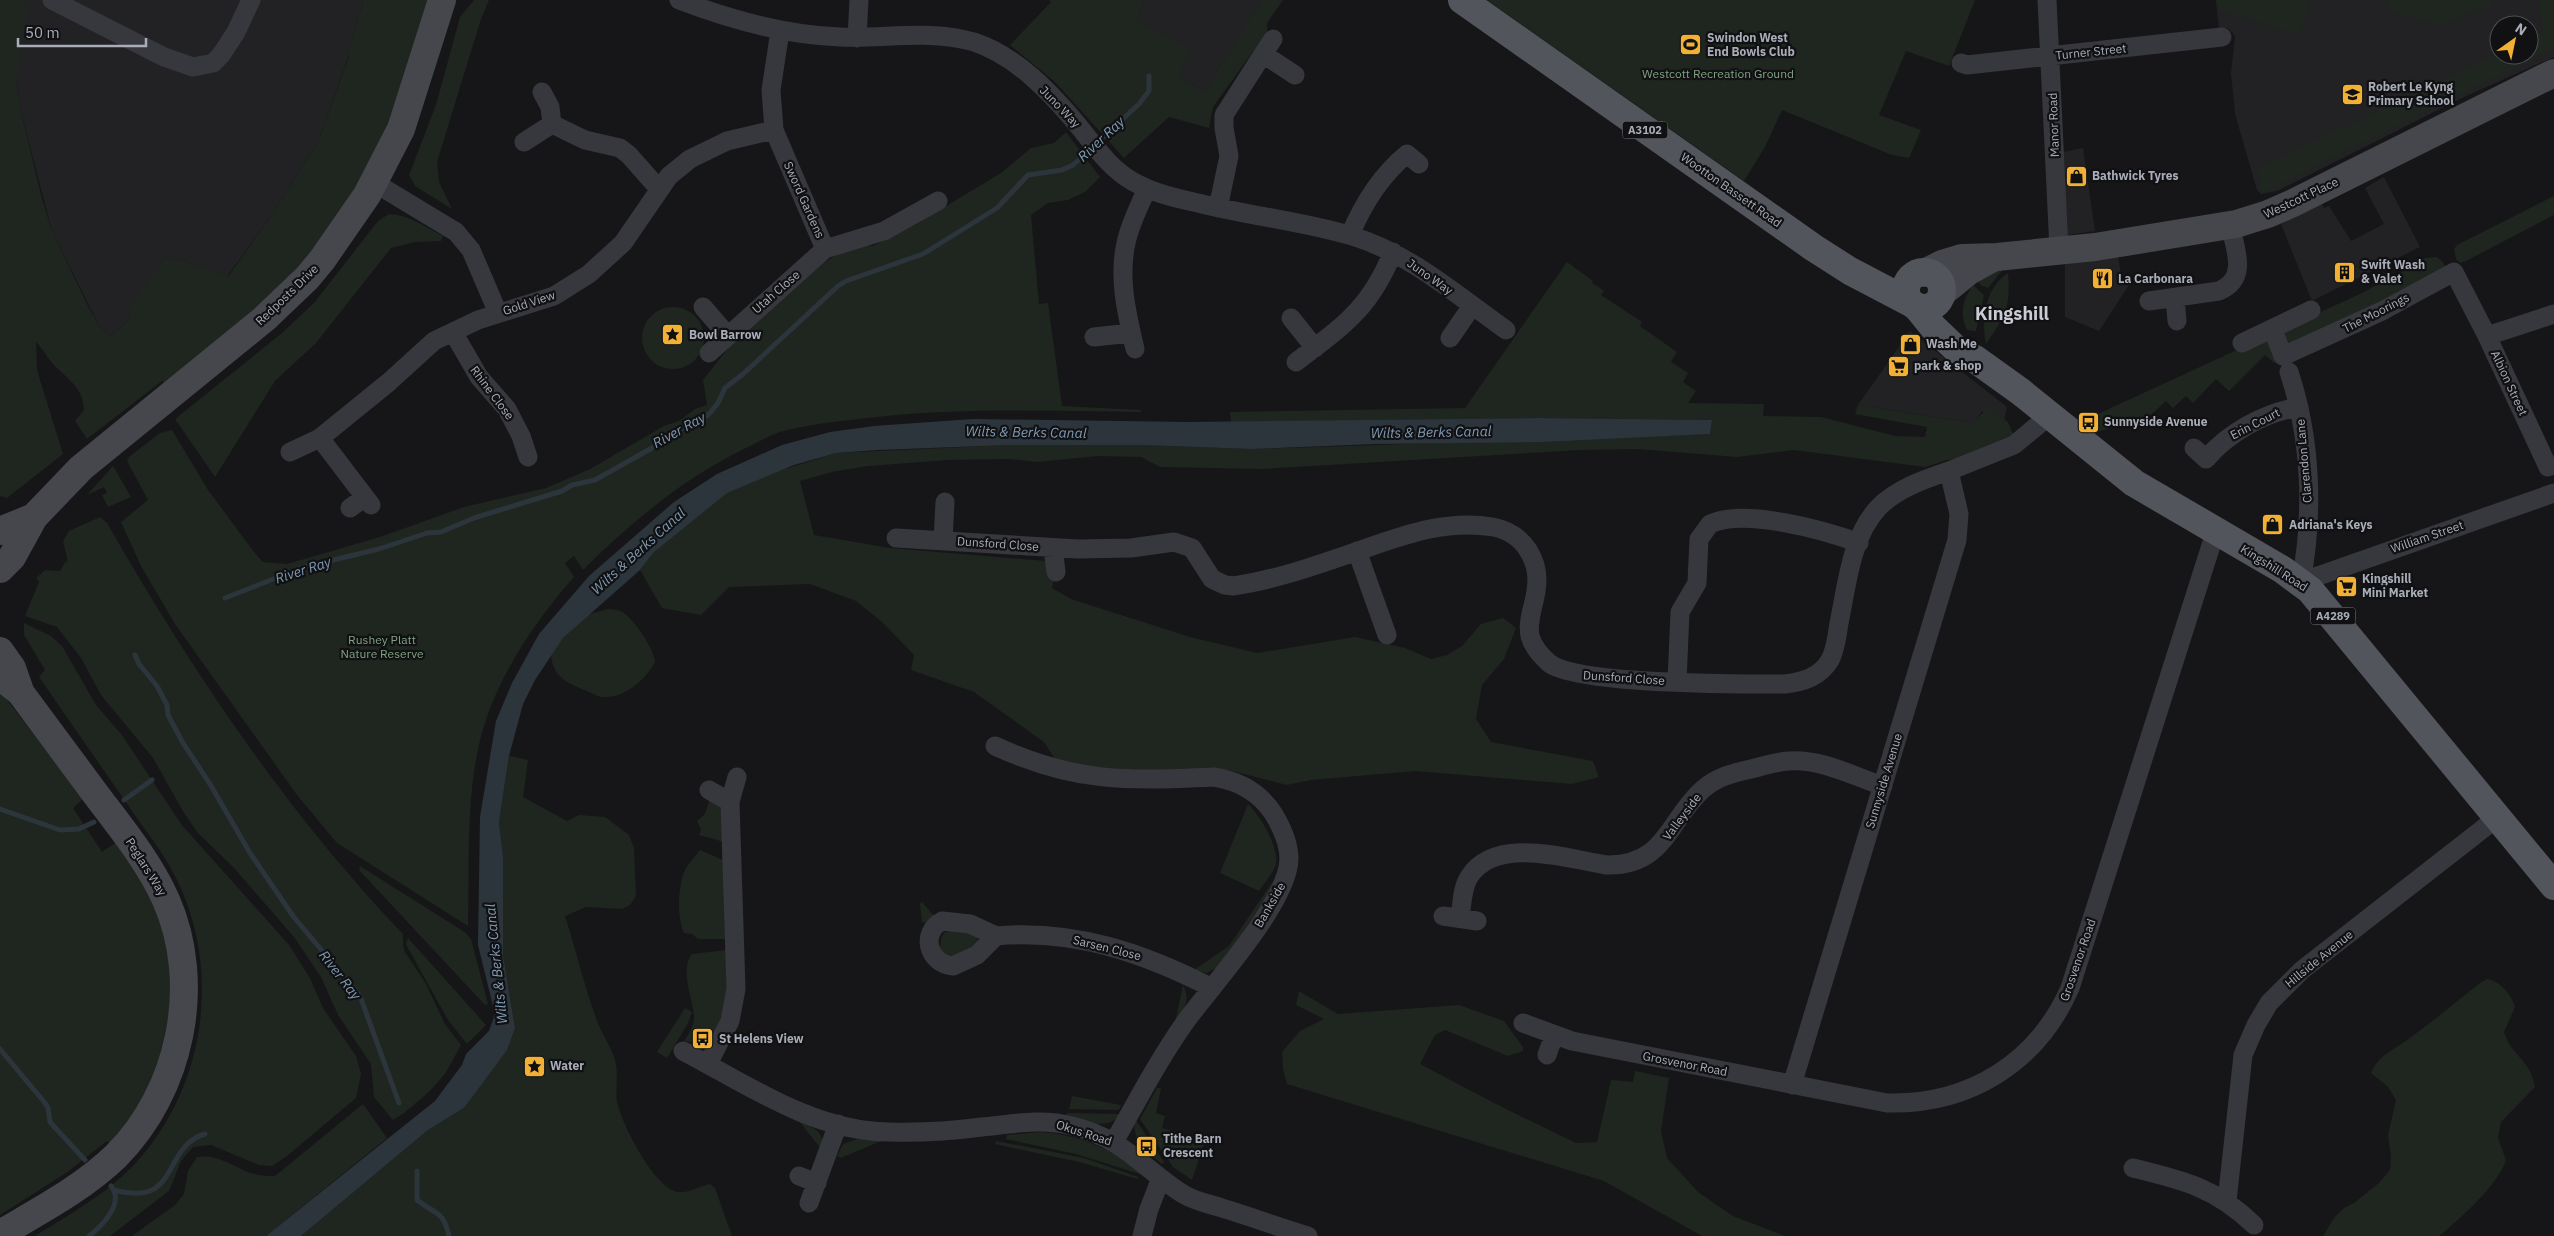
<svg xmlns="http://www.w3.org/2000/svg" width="2554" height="1236" font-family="'IBM Plex Sans',sans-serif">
<rect width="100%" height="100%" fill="#161618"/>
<path fill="#222225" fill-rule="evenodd" d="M0 0H364L348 51 349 55 319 140 271 216 227 277 186 261 166 257 147 284 131 317 111 336 99 326 52 231 22 116 5 14Z
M1144 0H1262L1205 91 1178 77 1137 21Z
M2216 0H2554V57L2464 97 2277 191 2261 194 2257 190 2235 114 2231 73 2235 36 2228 28 2219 29ZM2499 25H2529V55H2499Z
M2083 148 2095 231 2067 235 2059 153Z
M2384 177 2420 247 2312 301 2281 224 2321 202 2324 208 2329 206 2351 241 2384 224 2365 188Z
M2118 255 2121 276 2129 285 2099 331 2065 317V264Z
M1910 331 2007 407 2003 426 1982 411 1974 423 1858 405Z"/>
<path fill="#1e261f" d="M0 0H24L28 10 16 80 22 116 42 199 52 231 88 306 99 326 111 336 131 317 128 309 166 257 186 261 228 277 271 216 319 140 349 56 348 51 364 0H430L395 111 347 206 287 284 166 384 162 381 87 439 75 421 84 410C83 388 70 381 55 366 48 359 43 349 36 342L37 370 63 454 7 498 0 496Z
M474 0H489L481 19 437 162 439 182 452 209 415 186 409 175 436 105 460 17Z
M1049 0H1144L1137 21 1190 50 1179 77 1205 91 1261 0H1283L1267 23V32L1213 107 1209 128 1169 117 1124 158 1055 82 1010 45 1051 2Z
M1487 0H1975L1949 66 1906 51 1879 115 1921 130 1909 158 1892 155 1782 110 1765 147 1744 181Z
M2216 0H2310L2300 35 2217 9Z
M2388 0H2495L2490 5 2441 25 2385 10Z
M2539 0H2554V48L2261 194 2257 169 2499 53 2529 55V39L2543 32Z
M1066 132 1100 177 1085 192 1068 200 1048 203 1031 215 1039 304 1048 303 1062 406 1140 410 1142 412C1047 411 953 407 859 419 832 422 806 425 780 432 768 436 757 443 746 448 684 478 631 522 583 570L574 556 565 563 574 577C539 617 508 661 489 711 464 778 470 856 468 926L337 843 297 795 175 624 141 566 121 522 148 500 127 461 129 457 160 433 172 430 208 490 254 552 263 562 287 564 380 537 464 507 546 488 590 469 664 426 679 421 695 409 707 405 703 380 734 341 825 262 838 254 862 246H873L913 226 1001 173 1031 148 1054 143Z
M2554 196V215L2466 261 2460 263 2456 259 2454 249 2457 245Z
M389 214C409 215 425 227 443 236L441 241 415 242 391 248 316 343 275 381 215 477 175 419 282 333 314 303 378 221Z
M2437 257 2443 262 2446 269 2295 347 2285 343 2284 329 2364 292 2426 258Z
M1567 262 1593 281 1592 283 1604 291 1601 295 1642 322 1640 326 1677 352 1671 362 1688 373 1683 382 1696 391 1688 403 1764 404 1763 416 1821 417 1895 436 1925 437 1927 427 1855 414 1858 405 1973 423 1988 407 2008 422 2014 436 1969 457 1947 460 1925 467 1794 450 1737 457 1638 449 1580 450 1262 469 1160 467 1141 457 1098 456 1037 462 1010 459 949 460 868 466 832 472 800 481 814 535 890 548 1046 561 1054 578 1052 588 1071 599 1190 637 1257 653 1355 637 1405 648 1431 659 1447 655 1462 646 1481 624 1503 618 1516 628 1504 659 1482 685 1476 719 1491 742 1593 761 1599 777 1572 784 1415 771 1311 780 1287 785 1228 770 1158 773 1091 770 1055 759 1044 742 974 692 911 670 914 655 882 622 856 601 810 584 729 587 701 615 662 608 640 570 654 552 731 486 836 453 1008 445H1141L1251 449 1710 434 1712 420 1538 418 1231 422 1230 412 1465 408Z
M2004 268 1988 288 1982 286 1977 281 1982 275Z
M2008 273C2011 308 2005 316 1986 344 1981 319 1985 288 2008 273Z
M1973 285 1984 295 1976 331 1967 330C1959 314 1963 299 1973 285Z
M642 338a31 31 0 1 1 62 0a31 31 0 1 1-62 0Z
M2264 340 2271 342 2279 360 2274 363 2265 355 2229 391 2216 379 2193 403 2186 396 2173 408 2166 401 2141 424 2136 420 2097 432 2092 428 2094 425 2087 419 2252 343Z
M113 466 131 497 108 507 102 495 107 493 104 487 87 495Z
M100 517 107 523C191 669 286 812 403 934V945L405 952 426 984 445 1024 461 1045 445 1074 429 1092 404 1113 393 1120 374 1097 371 1064 338 1015 321 977 294 937 234 868 198 833 184 813 153 758 101 695 81 658 57 627 25 616 39 582 36 578 45 570 60 571 66 561 68 562 63 541 69 531Z
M608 609C612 610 617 609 620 611 632 615 655 650 655 662 646 679 626 697 606 697 600 698 593 694 587 691 567 683 551 676 551 652L582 616Z
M24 623 51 636 62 646 96 705 122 735 181 824 289 945 310 978 323 1008 356 1056 361 1074 356 1098 287 1156 272 1166 259 1165 211 1145 193 1147 181 1161 169 1191 110 1236H35C68 1215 103 1196 131 1168 204 1093 223 974 177 880 163 851 141 825 123 798 95 758 67 717 39 677L45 670 24 635Z
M0 691 84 798 73 808 102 852 118 841 157 903 176 986 163 1068 113 1145 107 1141 66 1173 0 1215Z
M509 756 528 760 523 797 567 821 579 815 605 817 629 835 634 848 636 896 630 905 622 909 586 907 565 916C576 950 584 985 596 1018 601 1033 611 1046 615 1060 619 1074 615 1088 617 1102 622 1124 653 1186 677 1192 687 1194 700 1186 710 1184L715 1188 732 1236H301L428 1130 464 1108 515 1028 503 955V856L499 822Z
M709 801 723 806 724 842 699 835 701 830 697 821 705 814Z
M1248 804C1260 815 1279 847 1276 864 1273 874 1265 882 1259 891L1220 873Z
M700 850 723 860 725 939H698L692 934 684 933C677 917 678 891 683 875 686 865 694 858 700 850Z
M360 866 466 933 471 939 488 1004 485 1005 359 870Z
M1273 881 1276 884 1220 966 1207 973 1194 970 1229 946Z
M922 902 934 916 931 924 922 922 920 904Z
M955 929 976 935 979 944 952 959 940 950 941 938 944 933Z
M408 938 486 1025 467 1044 448 1020 409 950 406 944Z
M727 950 729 1000 713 1036 702 1043 684 1041C689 1034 695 1024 694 1015 692 998 680 969 692 954Z
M2487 979C2500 981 2512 995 2515 1007L2504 1032C2511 1056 2530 1058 2535 1087L2501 1122 2498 1138 2506 1160C2499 1184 2459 1220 2439 1236H2323L2334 1218 2344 1208 2354 1203 2379 1183 2390 1170 2391 1157 2388 1135 2396 1100 2388 1087 2371 1073C2379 1055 2392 1051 2407 1040 2432 1022 2456 1002 2480 983Z
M1183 985C1191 1000 1184 1010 1175 1023Z
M1299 991 1338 1014 1459 1005 1504 1021 1523 1047V1051L1508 1056 1445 1030 1435 1035 1420 1064 1496 1104 1576 1143 1597 1142 1611 1080 1633 1082 1635 1071 1669 1078 1661 1131 1667 1158 1698 1192 1733 1216 1785 1236H1702L1604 1181 1287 1084 1283 1069 1282 1052 1300 1031 1324 1019 1296 1005Z
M685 1008 692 1012 688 1023 667 1058 657 1052Z
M1157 1088H1161L1156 1113 1165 1116 1162 1128 1205 1140 1192 1180 1173 1167 1140 1119Z
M1072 1096 1121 1105 1119 1110 1069 1109Z
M363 1104 387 1138 266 1236H132L175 1205 184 1194 188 1171 197 1157C221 1153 237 1171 259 1175 264 1176 270 1176 275 1176Z
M1067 1113 1121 1114C1107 1132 1084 1121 1066 1116Z
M1135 1119 1164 1162 1162 1164C1148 1152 1131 1141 1135 1119Z
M799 1121C819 1130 823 1132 825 1154Z
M1040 1132C1081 1135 1109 1148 1142 1172L1140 1174 1076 1154 1006 1139 1007 1135Z
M860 1138 881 1141 841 1158 837 1156 843 1144Z
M996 1141 1084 1158 1138 1177V1179L1079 1162 995 1144Z"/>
<path fill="#2c353c" d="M1538 418 1712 420 1710 434 1541 442 1375 444 1251 449 1141 445H1008L878 450 836 453 794 465 727 493 654 552 640 570 563 638 535 680 523 704 509 756 499 822 503 856V955L515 1028 507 1050 464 1108 428 1130 301 1236H266L435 1101 462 1065 466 1054 489 1031 495 1014 478 945 480 817 496 721 512 683 539 634 589 576 674 502 717 474 782 445 830 432 874 426 973 419 1189 422Z"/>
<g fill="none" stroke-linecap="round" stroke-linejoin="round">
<path stroke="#2c353c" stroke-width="5" d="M1097 143 1139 104 1149 91V76
M225 598 304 567 379 549 427 533 441 532 474 518 562 491 572 485 595 480 652 448 672 432 696 424 710 413 718 403 725 388 743 374 838 286 846 281 923 254 997 208 1028 175 1062 170 1073 165 1091 149
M135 655 139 664 157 686 167 705 168 715 183 743 210 784 250 853 293 916 360 996 399 1103
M124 800 152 780
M0 809 60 830 79 829 94 822
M0 1049 45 1103 48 1108 50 1122 85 1160
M417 1171V1200C436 1215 443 1210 449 1236
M114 1190C181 1208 161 1147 205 1134
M89 1236C102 1226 125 1203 111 1186"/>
<path stroke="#37383d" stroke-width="19" d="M52 0 164 57 193 67 213 63 221 55 236 32 251 0
M679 0C731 20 784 35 840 37 886 39 930 29 974 42 1017 56 1053 95 1081 129 1096 148 1111 169 1132 181 1153 193 1175 198 1198 203 1249 216 1302 221 1352 236 1409 253 1458 296 1506 330
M2047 0 2059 250
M780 31 771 90 774 130 825 249 884 231 938 201
M857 38 859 0
M1263 54 1273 39
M1961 63 1967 65 2222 37
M542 92 550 107 552 124 585 140 620 148 629 155 659 189
M524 142 552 124
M375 183 456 232 471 250 498 313
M1218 208 1229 156 1224 128V115L1263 54 1295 75
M1350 235C1363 204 1380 176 1407 154L1419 164
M2175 298 2177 321
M2149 301 2219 291C2249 279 2235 248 2230 225
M703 307 728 336
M1291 318 1315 348
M2273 330 2283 356 2382 311 2454 272 2487 336
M453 332 479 377 507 409 521 436 528 457
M1094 337 1131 333
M1450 338 1472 306
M2242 343 2311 310
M1135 349C1127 314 1118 279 1126 243 1130 224 1139 206 1147 189
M709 353 825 249
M1296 362C1344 325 1369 310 1393 252
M2289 372C2311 438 2314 513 2301 582
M320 438 371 505
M2194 448 2206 459C2229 432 2264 413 2299 407
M290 452 320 438 389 382 434 341 478 320 554 296 589 274 623 243 669 176 690 159 727 141 774 130
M2548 467 2487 336 2554 314
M350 508 365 497
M896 538 1078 549 1131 548 1174 542 1192 548 1212 579 1225 585 1233 586C1276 580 1320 564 1361 550 1404 535 1447 519 1493 527 1524 533 1541 561 1536 591 1534 606 1527 621 1530 636 1533 647 1541 656 1549 663 1577 685 1743 684 1785 684 1803 682 1820 677 1830 660 1836 649 1837 635 1839 623 1847 585 1851 537 1878 508 1896 489 1925 479 1949 471
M943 540 945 502
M1053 548 1056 572
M1357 551 1387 635
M2301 582 2554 493
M1677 682 1680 612 1697 583 1699 539 1710 524C1744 508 1824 530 1859 543
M995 746C1076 783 1127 781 1214 777 1239 781 1259 792 1273 813 1281 826 1289 844 1289 859 1288 903 1212 985 1186 1021 1159 1059 1137 1101 1114 1142
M709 790 730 802
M1443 916 1477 921
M1460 918C1462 905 1462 888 1469 877 1496 835 1567 859 1607 865 1665 866 1668 821 1702 790 1716 777 1733 773 1751 769 1763 766 1776 762 1788 761 1820 758 1853 776 1883 786
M996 936 970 924 942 921C920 933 928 964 953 966L977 955 996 936C1074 929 1144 953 1212 988
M1523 1023 1572 1041 1887 1103C1969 1105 2037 1063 2070 988L2215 533
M683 1051C746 1084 813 1131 888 1132 919 1133 951 1131 982 1127 1013 1124 1041 1118 1072 1126 1125 1139 1141 1167 1183 1194 1194 1201 1210 1204 1222 1208 1251 1217 1279 1227 1308 1236
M1547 1055 1554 1035
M708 1064 730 1021 736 989 730 802 737 777
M1792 1085 1957 540 1959 514 1949 471 2014 445 2049 416
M2133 1168C2183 1180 2216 1188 2254 1225
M799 1176 817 1183
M2227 1201 2243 1055 2256 1025 2269 1003 2302 970 2498 817
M809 1203 838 1124
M1142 1236 1149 1209 1161 1178"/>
<path stroke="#45474d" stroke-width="28" d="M1924 273 1942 264 1962 258 1997 257 2095 247 2236 224 2268 214 2293 203 2554 73
M1942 293 1969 271 1991 259
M0 531 34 517
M0 569 12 557 34 517 81 468 264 319 307 278 322 260 367 195 401 129 442 0
M0 651 12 668 20 691
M0 676 20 692C46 727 71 761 97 796 122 829 149 862 166 900 203 984 181 1091 116 1156 83 1188 39 1211 0 1234"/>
<path stroke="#53555c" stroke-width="28" d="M1462 0 1814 248 1850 271 1911 303
M1906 290a18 18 0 1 1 36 0a18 18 0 1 1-36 0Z
M1916 306 1933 327 1957 350 1975 359 2021 392 2134 483 2283 570 2310 590 2554 886"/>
</g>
<defs>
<symbol id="stadium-square" viewBox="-11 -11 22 22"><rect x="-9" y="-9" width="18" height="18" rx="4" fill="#f2b134" stroke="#111113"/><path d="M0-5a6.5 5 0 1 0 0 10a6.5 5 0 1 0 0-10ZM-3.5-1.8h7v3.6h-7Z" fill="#111"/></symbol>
<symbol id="school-square" viewBox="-11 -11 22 22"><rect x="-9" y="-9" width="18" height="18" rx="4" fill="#f2b134" stroke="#111113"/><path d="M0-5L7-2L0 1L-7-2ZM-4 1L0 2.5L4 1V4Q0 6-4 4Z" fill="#111"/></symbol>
<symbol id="shop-square" viewBox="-11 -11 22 22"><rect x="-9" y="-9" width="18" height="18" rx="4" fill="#f2b134" stroke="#111113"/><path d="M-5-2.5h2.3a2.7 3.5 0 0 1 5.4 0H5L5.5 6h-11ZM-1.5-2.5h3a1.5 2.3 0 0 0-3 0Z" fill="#111"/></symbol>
<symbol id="building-square" viewBox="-11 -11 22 22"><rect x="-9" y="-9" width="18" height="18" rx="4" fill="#f2b134" stroke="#111113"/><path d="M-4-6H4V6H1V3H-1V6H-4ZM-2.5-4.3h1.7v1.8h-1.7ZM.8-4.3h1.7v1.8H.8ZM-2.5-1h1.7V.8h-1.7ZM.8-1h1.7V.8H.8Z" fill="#111"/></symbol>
<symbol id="restaurant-square" viewBox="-11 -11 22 22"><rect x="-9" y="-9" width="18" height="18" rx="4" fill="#f2b134" stroke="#111113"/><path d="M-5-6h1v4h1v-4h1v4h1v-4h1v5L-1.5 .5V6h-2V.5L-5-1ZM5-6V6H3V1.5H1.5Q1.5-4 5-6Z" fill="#111"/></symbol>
<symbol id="sight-square" viewBox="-11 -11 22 22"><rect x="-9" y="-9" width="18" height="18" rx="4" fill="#f2b134" stroke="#111113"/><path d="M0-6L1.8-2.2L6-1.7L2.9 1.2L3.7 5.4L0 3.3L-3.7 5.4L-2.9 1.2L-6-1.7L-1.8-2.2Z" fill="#111"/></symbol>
<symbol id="supermarket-square" viewBox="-11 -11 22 22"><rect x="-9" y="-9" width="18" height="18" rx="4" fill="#f2b134" stroke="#111113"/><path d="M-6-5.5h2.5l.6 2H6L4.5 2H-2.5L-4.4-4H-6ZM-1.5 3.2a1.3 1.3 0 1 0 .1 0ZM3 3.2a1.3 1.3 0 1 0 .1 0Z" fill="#111"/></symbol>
<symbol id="bus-square" viewBox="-11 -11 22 22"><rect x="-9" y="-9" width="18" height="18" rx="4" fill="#f2b134" stroke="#111113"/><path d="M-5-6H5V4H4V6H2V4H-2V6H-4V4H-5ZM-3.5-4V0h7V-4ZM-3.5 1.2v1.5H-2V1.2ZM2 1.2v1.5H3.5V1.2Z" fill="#111"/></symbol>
</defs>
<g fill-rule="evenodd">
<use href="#stadium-square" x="1678" y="32" width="25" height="25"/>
<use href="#school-square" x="2340" y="82" width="25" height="25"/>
<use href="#shop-square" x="2064" y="164" width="25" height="25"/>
<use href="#building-square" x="2332" y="260" width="25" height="25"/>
<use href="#restaurant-square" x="2090" y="266" width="25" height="25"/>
<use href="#sight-square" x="660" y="322" width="25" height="25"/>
<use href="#shop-square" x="1898" y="332" width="25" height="25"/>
<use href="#supermarket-square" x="1886" y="354" width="25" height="25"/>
<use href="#bus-square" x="2076" y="410" width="25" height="25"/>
<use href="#shop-square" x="2260" y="512" width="25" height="25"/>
<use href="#supermarket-square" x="2334" y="574" width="25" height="25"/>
<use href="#bus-square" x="690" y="1026" width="25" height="25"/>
<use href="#sight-square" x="522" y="1054" width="25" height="25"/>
<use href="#bus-square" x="1134" y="1134" width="25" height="25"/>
</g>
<g text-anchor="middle" stroke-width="4.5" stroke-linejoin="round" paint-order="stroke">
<g fill="#111113" stroke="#7b7e86" stroke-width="1">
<rect x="1622.5" y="121.5" width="45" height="17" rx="4"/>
<rect x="2310.5" y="607.5" width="45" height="17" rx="4"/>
</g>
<g font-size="11" font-weight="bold" fill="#a8adb8">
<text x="1645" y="134">A3102</text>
<text x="2333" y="620">A4289</text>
</g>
<g font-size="12" font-weight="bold" fill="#a8adb8" stroke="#111113" text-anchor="start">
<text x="1707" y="42">Swindon West<tspan x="1707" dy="14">End Bowls Club</tspan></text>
<text x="2368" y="91">Robert Le Kyng<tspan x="2368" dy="14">Primary School</tspan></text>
<text x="2092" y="180">Bathwick Tyres</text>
<text x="2361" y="269">Swift Wash<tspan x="2361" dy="14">&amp; Valet</tspan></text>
<text x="2118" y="283">La Carbonara</text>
<text x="689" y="339">Bowl Barrow</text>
<text x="1926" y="348">Wash Me</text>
<text x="1914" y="370">park &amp; shop</text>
<text x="2104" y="426">Sunnyside Avenue</text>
<text x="2289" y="529">Adriana's Keys</text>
<text x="2362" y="583">Kingshill<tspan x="2362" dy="14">Mini Market</tspan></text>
<text x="719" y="1043">St Helens View</text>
<text x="550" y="1070">Water</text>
<text x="1163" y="1143">Tithe Barn<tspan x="1163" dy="14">Crescent</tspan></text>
</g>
<g font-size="12" fill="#a8adb8" stroke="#111113">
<text transform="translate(2091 52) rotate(-6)" y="4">Turner Street</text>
<text transform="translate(1060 107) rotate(46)" y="4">Juno Way</text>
<text transform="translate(2054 125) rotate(-92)" y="4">Manor Road</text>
<text transform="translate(1731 190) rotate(35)" y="4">Wootton Bassett Road</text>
<text transform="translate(2301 198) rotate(-25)" y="4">Westcott Place</text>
<text transform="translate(804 200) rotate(66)" y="4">Sword Gardens</text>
<text transform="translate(1430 277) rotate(35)" y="4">Juno Way</text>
<text transform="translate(776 292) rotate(-41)" y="4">Utah Close</text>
<text transform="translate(287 295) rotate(-44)" y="4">Redposts Drive</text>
<text transform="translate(529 303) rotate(-18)" y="4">Gold View</text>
<text transform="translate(2376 313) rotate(-27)" y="4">The Moorings</text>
<text transform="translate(2509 383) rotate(65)" y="4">Albion Street</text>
<text transform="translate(492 393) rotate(53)" y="4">Rhine Close</text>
<text transform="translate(2255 424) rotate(-27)" y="4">Erin Court</text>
<text transform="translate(2304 461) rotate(-95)" y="4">Clarendon Lane</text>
<text transform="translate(2427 537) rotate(-19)" y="4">William Street</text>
<text transform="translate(998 544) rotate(4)" y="4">Dunsford Close</text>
<text transform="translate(2274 568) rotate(32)" y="4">Kingshill Road</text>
<text transform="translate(1624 678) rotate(4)" y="4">Dunsford Close</text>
<text transform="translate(1884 781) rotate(-73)" y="4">Sunnyside Avenue</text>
<text transform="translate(1682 817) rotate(-53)" y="4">Valleyside</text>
<text transform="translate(146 867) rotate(58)" y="4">Peglars Way</text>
<text transform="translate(1270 905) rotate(-60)" y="4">Bankside</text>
<text transform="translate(1107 948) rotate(14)" y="4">Sarsen Close</text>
<text transform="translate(2319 959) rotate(-39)" y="4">Hillside Avenue</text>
<text transform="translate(2078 960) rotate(-71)" y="4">Grosvenor Road</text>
<text transform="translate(1685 1064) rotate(11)" y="4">Grosvenor Road</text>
<text transform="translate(1084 1133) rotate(18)" y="4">Okus Road</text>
</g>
<g font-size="12" fill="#7fa381" stroke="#111113">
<text x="1718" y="78">Westcott Recreation Ground</text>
<text x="382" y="644">Rushey Platt<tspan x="382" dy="14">Nature Reserve</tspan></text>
</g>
<g font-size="14" font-style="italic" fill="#7f9bb3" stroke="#111113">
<text transform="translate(1101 139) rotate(-43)" y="5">River Ray</text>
<text transform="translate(679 430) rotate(-29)" y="5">River Ray</text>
<text transform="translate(1026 432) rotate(1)" y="5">Wilts &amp; Berks Canal</text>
<text transform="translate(1431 432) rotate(-1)" y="5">Wilts &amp; Berks Canal</text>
<text transform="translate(638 551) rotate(-42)" y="5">Wilts &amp; Berks Canal</text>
<text transform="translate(303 570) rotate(-18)" y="5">River Ray</text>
<text transform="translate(496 964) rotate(-96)" y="5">Wilts &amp; Berks Canal</text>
<text transform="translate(340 975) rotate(52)" y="5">River Ray</text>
</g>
<g font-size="18" font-weight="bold" fill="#c9ccd4" stroke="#111113">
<text x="2012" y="320">Kingshill</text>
</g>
</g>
<g transform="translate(2514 40) rotate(33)"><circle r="24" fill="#111113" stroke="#4d4f55"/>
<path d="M0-4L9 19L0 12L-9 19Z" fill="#f2b134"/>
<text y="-8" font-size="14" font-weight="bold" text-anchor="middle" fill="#a8adb8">N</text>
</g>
<path d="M18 38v8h128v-8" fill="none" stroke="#a8adb8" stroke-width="2.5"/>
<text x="25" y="38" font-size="15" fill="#a8adb8" stroke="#111113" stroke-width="4" paint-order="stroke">50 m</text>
</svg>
